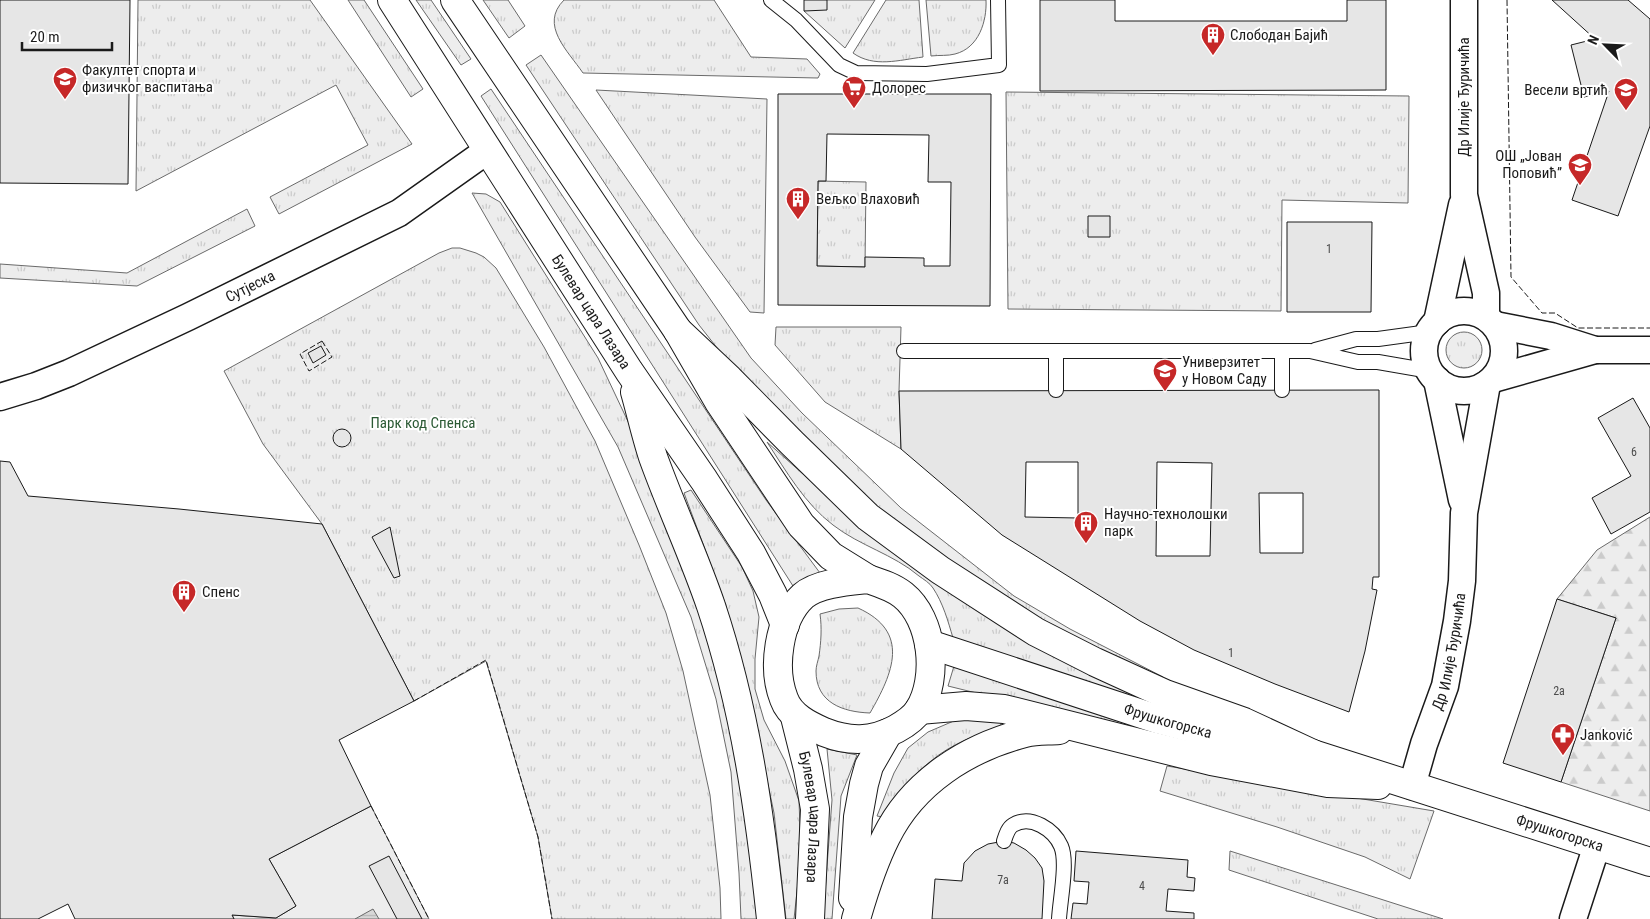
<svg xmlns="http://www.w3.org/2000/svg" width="1650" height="919" font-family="'Roboto Condensed',sans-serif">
<defs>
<pattern id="grass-tufts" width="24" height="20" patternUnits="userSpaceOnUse" patternTransform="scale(1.25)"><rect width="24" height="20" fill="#ededed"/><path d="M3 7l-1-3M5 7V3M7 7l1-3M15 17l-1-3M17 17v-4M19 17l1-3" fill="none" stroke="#cbcbcb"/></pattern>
<pattern id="forest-firs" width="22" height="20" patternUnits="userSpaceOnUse" patternTransform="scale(1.25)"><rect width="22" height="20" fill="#ededed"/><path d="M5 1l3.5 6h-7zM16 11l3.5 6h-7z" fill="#cbcbcb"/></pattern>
<pattern id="water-rules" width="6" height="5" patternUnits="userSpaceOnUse" patternTransform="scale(1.25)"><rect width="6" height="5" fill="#d7d7d7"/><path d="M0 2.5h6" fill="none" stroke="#b8b8b8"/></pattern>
</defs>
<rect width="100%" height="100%" fill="#fff"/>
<path fill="url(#grass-tufts)" stroke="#6a6a6a" d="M138 0H310L412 144 279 214 270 197 368 145 336 85 136 191Z
M348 0H364L423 89 411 97Z
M416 0H431L471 59 461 65Z
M483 0H508L525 26 509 38Z
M564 0H714L751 57 807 59 820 74 818 78 583 73C568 51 539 25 564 0Z
M827 0H875L845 48 804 11Z
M886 0H919L923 57C899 60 874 68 853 53Z
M926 0H986C987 21 979 48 955 54 948 56 939 55 931 56Z
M541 55 751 358 802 413 901 508 1014 596 1070 629 1163 677 1161 683 1037 622 874 507 737 373 699 325 526 65Z
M491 89 766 500 820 573 793 586 481 96Z
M596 90 767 99 764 313 750 312 695 237Z
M1006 92 1409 96 1408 203 1282 200 1281 311 1008 309Z
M818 181 866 182 865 267 817 266Z
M472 193 486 194 500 202 598 358 658 485 728 698 763 919H741L739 873 731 772 716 699 691 617 618 447Z
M247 209 255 226 137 286 0 278V264L127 273Z
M452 248H460L476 253 484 257 496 268 544 347 595 441 639 545 666 613 683 671 710 795 720 888 721 919H552L538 837 486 661 414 701 322 524 263 444 224 371 439 253Z
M776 327H901L899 391 901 449 825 402 775 345Z
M1446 350a18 18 0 1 1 36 0a18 18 0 1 1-36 0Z
M767 442 830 498 1155 702 1154 708 953 638C948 621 943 603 933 588 930 583 923 579 919 576 893 554 860 546 833 525 805 504 786 471 767 442Z
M691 490 742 567 753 591 759 617 755 659V689L764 720 785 761 799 801 801 854 794 919H786L774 813 752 709 725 603 684 493Z
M858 608C911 632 893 673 870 713 843 712 816 703 816 671 816 666 818 661 819 656 821 642 822 628 820 614L839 609Z
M954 666 1150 724 1146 735 948 686Z
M984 718 1002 721 1000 727C976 735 951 744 931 761 911 776 897 798 883 817L877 816 894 773 908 748 928 732 956 720Z
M827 749 857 755 841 796 832 919H823L832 800Z
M1167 766 1434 811 1410 879 1365 857 1277 827 1160 791Z
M1230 851 1443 919H1378L1229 870Z"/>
<path fill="url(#forest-firs)" stroke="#6a6a6a" d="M1650 517V811L1561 782 1616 618 1557 599 1597 550Z"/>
<path fill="#ededed" stroke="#6a6a6a" d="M371 806 429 919H234L232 915 276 918 296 906 269 859Z"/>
<path fill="url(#water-rules)" stroke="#6a6a6a" d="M373 909 379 919H355Z"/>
<path fill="#e6e6e6" stroke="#1a1a1a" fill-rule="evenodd" d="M0 0H130L128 184 0 183Z
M804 0H827V10L804 11Z
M1040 0H1115V21H1347V0H1386V90L1040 91Z
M1552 0H1628L1650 19V126L1618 216 1572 200 1609 91 1584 97 1571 45 1595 39Z
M778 94H991L990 306 778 305ZM827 134 929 135 928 182H951L950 266H924V258L865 257V267L817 266 818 181H826Z
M1088 216H1110V237H1088Z
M1287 222H1372L1371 312H1287Z
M321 346 326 355 313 363 308 353Z
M1379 390V577H1373L1372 589 1377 590 1365 651 1349 712 1275 684 1194 650 1140 621 1002 535 901 449 899 391ZM1026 462H1078V518L1025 517ZM1157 462 1212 463 1210 556H1156ZM1259 493H1303V553H1260Z
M1633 398 1650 428V512L1611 534 1592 498 1631 476 1598 418Z
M333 438a9 9 0 1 1 18 0a9 9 0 1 1-18 0Z
M0 461 10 462 28 496 179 509 322 524 414 701 339 740 371 806 269 859 296 906 276 918 232 915 234 919H75L68 904 38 919H0Z
M390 527 400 576 394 578 372 537Z
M1557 599 1616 618 1561 782 1503 763Z
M1004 841 1014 843 1026 850 1035 858 1042 868 1044 881 1042 919H932L935 879 962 881 964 863 975 851 988 844Z
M1076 851 1188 860 1187 877 1195 878 1194 891 1168 889 1166 911 1194 913V919H1071L1073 903 1087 904 1089 882 1074 881Z
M389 856 422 919H397L369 866Z"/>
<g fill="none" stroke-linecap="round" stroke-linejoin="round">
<defs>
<path id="lane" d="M771 0 796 20 839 65 856 73 927 74 999 65 998 0
M1315 350 1356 339H1378L1429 332
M904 351H1310L1358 362H1378L1430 371
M1282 351V390
M1056 390V351
M1004 841C1006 835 1008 828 1013 825 1031 814 1054 830 1061 846 1068 862 1060 900 1059 919"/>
<g id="street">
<path d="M1464 0V195L1486 293V317"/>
<circle cx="1464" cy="351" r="40"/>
<path d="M1437 322 1462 205"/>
<path d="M1495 325 1551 336 1595 350"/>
<path d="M1493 379 1595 350H1650"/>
<path d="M1437 380 1462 500"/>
<path id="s1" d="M0 397 36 386 69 373 188 317 399 213 488 150"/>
<path id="s2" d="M1412 786 1424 744 1445 686 1457 621 1462 581 1464 513 1487 384"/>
<path d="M1573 919 1597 845"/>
</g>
<g id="secondary">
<path id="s3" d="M392 0 629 371 704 480 751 553 773 595 785 625"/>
<path d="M455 0 678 331 719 402 801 525 831 556 868 579"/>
<path d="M678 331 729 379 792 443 868 517 940 570 1036 632 1095 662 1165 694 1244 722 1313 754"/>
<path d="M635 392C641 413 646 436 653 457 671 507 694 556 711 606 745 708 760 813 771 919"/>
<path d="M868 579C880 583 893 587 903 595 933 619 939 678 919 710 914 718 905 724 896 729 872 742 849 742 824 732 808 725 790 716 784 699 772 669 778 619 803 596 818 583 849 581 868 579Z"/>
<path id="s4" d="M929 644 1157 719 1225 737 1313 754 1650 862"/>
<path d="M919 710 966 706 1004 709 1211 761 1328 783 1378 785"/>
<path id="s5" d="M795 717 808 769 815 809 810 919"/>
<path d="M853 898 858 817 864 784 869 766 888 733"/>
<path d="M856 919C864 891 873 863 886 837 913 782 967 748 1025 733 1036 730 1048 731 1059 730"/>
</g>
</defs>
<use href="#lane" stroke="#1a1a1a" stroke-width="16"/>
<use href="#street" stroke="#1a1a1a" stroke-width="29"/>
<use href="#secondary" stroke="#1a1a1a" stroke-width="30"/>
<use href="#lane" stroke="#fff" stroke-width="14"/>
<use href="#street" stroke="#fff" stroke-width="26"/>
<use href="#secondary" stroke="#fff" stroke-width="28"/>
<path stroke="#1a1a1a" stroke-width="1" stroke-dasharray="6 2.5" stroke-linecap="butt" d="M1507 0 1511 277 1542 313H1555L1578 328H1650
M322 341 332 357 309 371 300 354Z
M414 701 486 660 538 837 552 919
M371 806 429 919"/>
</g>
<defs>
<symbol id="building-pin" viewBox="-11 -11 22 30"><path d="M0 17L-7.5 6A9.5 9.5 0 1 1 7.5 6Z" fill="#c62828" stroke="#fff"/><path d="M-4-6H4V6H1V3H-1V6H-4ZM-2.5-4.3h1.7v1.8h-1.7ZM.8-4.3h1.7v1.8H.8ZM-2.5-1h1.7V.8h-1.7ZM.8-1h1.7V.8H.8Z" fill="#fff"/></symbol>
<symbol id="university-pin" viewBox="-11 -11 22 30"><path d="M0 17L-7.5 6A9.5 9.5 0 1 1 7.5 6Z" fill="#c62828" stroke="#fff"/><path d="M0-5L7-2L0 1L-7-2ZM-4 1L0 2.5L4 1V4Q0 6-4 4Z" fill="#fff"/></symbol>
<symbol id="supermarket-pin" viewBox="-11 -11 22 30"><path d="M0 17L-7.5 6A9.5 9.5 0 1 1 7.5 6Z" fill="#c62828" stroke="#fff"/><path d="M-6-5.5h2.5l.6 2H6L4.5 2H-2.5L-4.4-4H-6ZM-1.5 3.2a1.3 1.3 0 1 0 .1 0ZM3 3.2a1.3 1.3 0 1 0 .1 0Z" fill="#fff"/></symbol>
<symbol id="school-pin" viewBox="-11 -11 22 30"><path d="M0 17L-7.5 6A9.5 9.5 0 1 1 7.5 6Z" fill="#c62828" stroke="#fff"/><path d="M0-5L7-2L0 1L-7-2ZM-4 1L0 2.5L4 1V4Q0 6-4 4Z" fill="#fff"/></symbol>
<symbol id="pharmacy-pin" viewBox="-11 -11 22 30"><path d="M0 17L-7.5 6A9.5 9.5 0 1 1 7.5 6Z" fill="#c62828" stroke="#fff"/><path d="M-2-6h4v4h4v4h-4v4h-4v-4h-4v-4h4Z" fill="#fff"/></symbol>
</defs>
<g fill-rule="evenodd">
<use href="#building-pin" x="1199" y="21" width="28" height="38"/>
<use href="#university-pin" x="51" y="65" width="28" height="38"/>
<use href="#supermarket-pin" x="840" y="74" width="28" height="38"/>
<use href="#school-pin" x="1612" y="76" width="28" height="38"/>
<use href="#school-pin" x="1566" y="151" width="28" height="38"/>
<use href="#building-pin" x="784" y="185" width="28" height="38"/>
<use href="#university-pin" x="1151" y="357" width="28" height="38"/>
<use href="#building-pin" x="1072" y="509" width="28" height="38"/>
<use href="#building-pin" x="170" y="578" width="28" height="38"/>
<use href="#pharmacy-pin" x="1549" y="721" width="28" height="38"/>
</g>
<g text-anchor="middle" stroke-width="4" stroke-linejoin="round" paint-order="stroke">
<g font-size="12" fill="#4d4d4d">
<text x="1329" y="253">1</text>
<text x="1634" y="456">6</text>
<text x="1231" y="657">1</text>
<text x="1559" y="695">2a</text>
<text x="1003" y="884">7a</text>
<text x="1142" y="890">4</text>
</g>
<g font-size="15" fill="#1a1a1a" stroke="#fff" text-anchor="start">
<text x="1230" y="40">Слободан Бајић</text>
<text x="82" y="75">Факултет спорта и<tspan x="82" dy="17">физичког васпитања</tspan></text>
<text x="872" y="93">Долорес</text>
<text x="1608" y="95" text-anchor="end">Весели вртић</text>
<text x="1562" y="161" text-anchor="end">ОШ „Јован<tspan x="1562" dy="17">Поповић”</tspan></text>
<text x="816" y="204">Вељко Влаховић</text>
<text x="1182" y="367">Универзитет<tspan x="1182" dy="17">у Новом Саду</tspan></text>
<text x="1104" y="519">Научно-технолошки<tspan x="1104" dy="17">парк</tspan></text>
<text x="202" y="597">Спенс</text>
<text x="1580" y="740">Janković</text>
</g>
<g font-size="15" fill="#1a1a1a" stroke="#fff">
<text transform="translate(1464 97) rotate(-90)" y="5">Др Илије Ђуричића</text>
<text dy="5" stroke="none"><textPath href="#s1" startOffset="274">Сутјеска</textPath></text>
<text dy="5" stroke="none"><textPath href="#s3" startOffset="370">Булевар цара Лазара</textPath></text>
<text dy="5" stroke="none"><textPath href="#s2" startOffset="140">Др Илије Ђуричића</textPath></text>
<text dy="5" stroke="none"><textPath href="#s4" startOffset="251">Фрушкогорска</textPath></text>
<text dy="5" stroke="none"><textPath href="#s5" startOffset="102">Булевар цара Лазара</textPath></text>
<text dy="5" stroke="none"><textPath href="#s4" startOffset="659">Фрушкогорска</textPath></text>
</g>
<g font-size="15" fill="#2b5a34" stroke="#fff">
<text x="423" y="428">Парк код Спенса</text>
</g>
</g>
<g transform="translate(1605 45) rotate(294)" stroke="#ffffff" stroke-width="4" paint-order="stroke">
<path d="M0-4L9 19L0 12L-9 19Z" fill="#1a1a1a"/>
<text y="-8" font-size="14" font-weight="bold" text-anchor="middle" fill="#1a1a1a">N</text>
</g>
<path d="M22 42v8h90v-8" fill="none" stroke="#1a1a1a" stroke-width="2.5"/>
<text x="30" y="42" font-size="15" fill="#1a1a1a" stroke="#ffffff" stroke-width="4" paint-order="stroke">20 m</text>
</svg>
